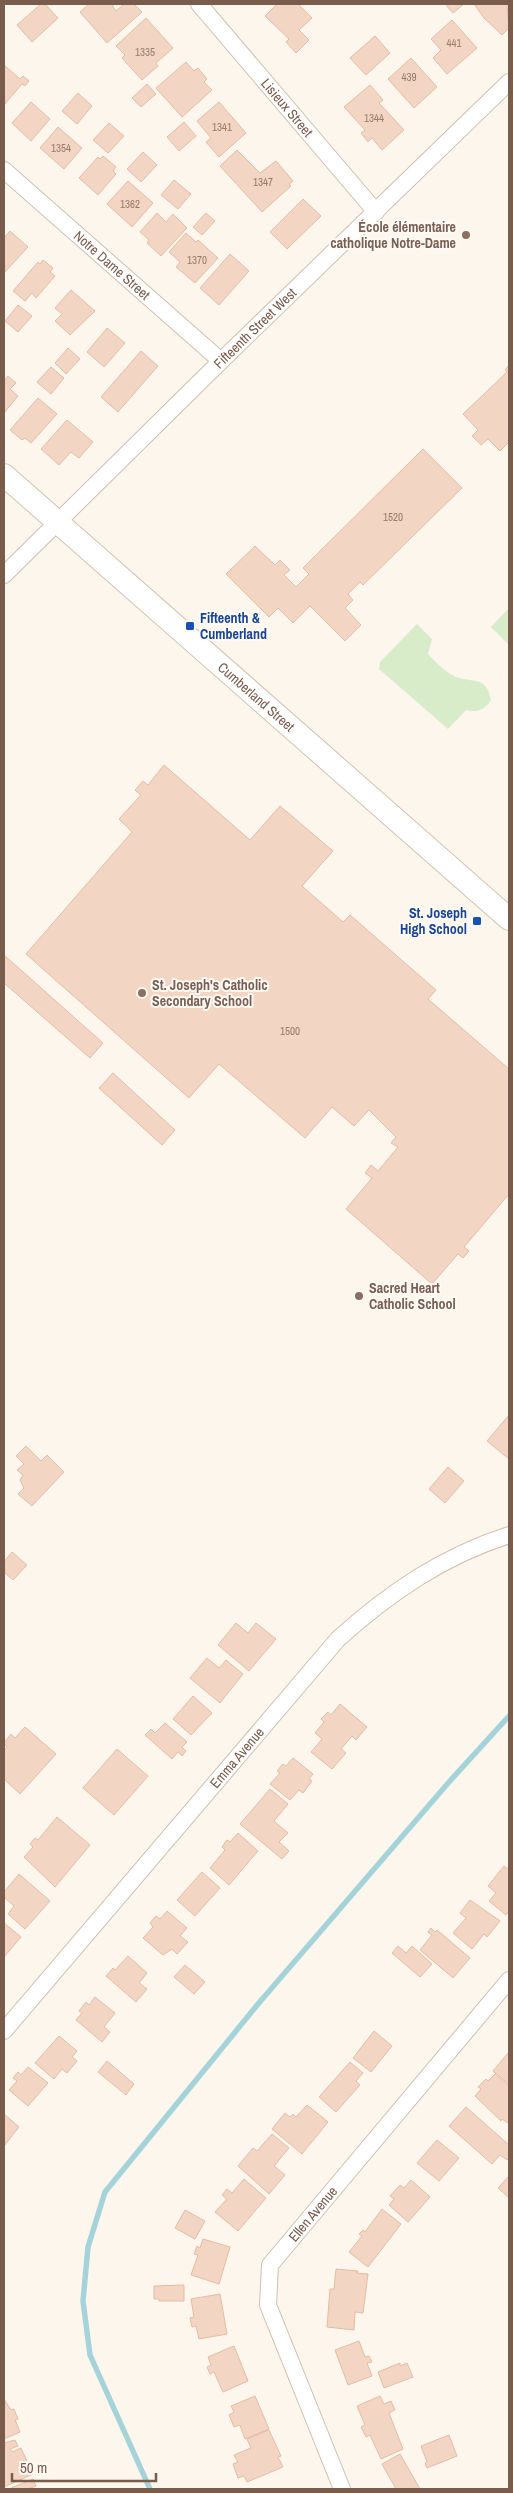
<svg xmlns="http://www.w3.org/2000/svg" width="513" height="2493" font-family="'Archivo Narrow',sans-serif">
<rect width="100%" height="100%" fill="#fdf6ec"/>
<path fill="#d8ecc9" d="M509 608V645L491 627Z
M417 624 432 639 428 654C435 661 443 670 452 675 470 685 486 673 491 700 485 710 477 713 466 710L448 729 379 669 380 662Z"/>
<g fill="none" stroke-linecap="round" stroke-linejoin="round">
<path stroke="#a5d3da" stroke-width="5.5" d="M150 2489 90 2355 83 2301 88 2247 105 2192 258 2004 449 1782 509 1716"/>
</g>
<path fill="#f3d5c3" stroke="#e6bba3" d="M41 4H45L58 18 32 42 17 25Z
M89 4H113V7L116 11 124 4H134L142 12 107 43 80 12Z
M277 4H298L312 18 299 30 309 40 296 53 286 42 289 39 265 16Z
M445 4H464L453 13Z
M474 4H507L509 28 502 35 484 18Z
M146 18 173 48 156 63 158 66 142 80 122 58 125 55 116 46Z
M452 20 477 48 447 74 433 58 441 50 431 39Z
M375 36 390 53 366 75 350 58Z
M411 58 437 87 414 108 388 79Z
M186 62 194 71 198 68 207 79 204 82 212 90 182 117 156 88Z
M4 65 20 79 23 76 29 81 25 86 22 84 4 105Z
M147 84 156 94 141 107 132 98Z
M370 85 383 100 379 103 404 130 382 150 372 138 368 142 361 133 365 130 344 107Z
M78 93 92 106 77 124 62 111Z
M31 102 50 119 31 141 12 123Z
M219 102 246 133 219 157 206 142 211 138 197 121Z
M184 122 196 136 179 151 167 137Z
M109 123 124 136 108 153 93 140Z
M58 127 82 148 64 169 40 148Z
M237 150 260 173 276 161 293 181 289 184 291 186 262 212 220 166Z
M143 152 157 165 141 182 127 169Z
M103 156 116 167 113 171 116 174 98 195 79 178 98 157 100 159Z
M174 180 191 194 178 209 161 195Z
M128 181 153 203 132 227 107 204Z
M303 199 321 216 287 249 270 232Z
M157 213 166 222 173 214 187 228 161 256 147 243 149 240 140 232Z
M206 213 215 221 202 235 193 227Z
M10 231 28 247 4 273V238Z
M186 233 196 242 198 240 218 258 195 283 176 267 180 262 169 252Z
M230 254 249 271 219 305 200 288Z
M43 260 53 268 50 272 55 276 36 298 32 293 25 301 13 291 38 262 40 264Z
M71 290 95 311 70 335 55 321 62 314 55 308Z
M18 305 32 316 18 332 5 321Z
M107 328 125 343 104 367 87 352Z
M68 348 80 359 66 374 55 363Z
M141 351 158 366 118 412 101 397Z
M509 365V442L500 451 488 439 481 445 472 436 478 430 463 414 507 372 505 370Z
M51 367 64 378 51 394 37 382Z
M8 376 16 383 10 389 18 396 4 413V381Z
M38 398 57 414 31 443 25 438 22 440 10 430Z
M67 420 93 442 79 458 71 452 59 465 41 449Z
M423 449 462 488 363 585 360 582 348 594 353 600 345 608 361 625 345 641 310 606 293 623 278 608 269 617 226 574 255 546 275 565 280 560 290 570 284 575 296 587 309 574 303 568Z
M164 765 250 840 280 806 333 851 302 886 343 922 350 915 436 990 428 999 509 1069V1194L464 1247 469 1251 463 1258 458 1254 432 1284 346 1209 372 1178 365 1173 371 1165 378 1171 398 1147 391 1143 396 1137 369 1110 354 1126 332 1107 305 1138 219 1064 189 1098 26 954 132 832 119 819 141 795 135 790 143 781 148 785Z
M4 955 103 1043 90 1058 4 983Z
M113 1073 175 1130 162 1145 99 1088Z
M509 1415V1459L487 1441Z
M26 1446 41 1461 47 1455 64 1472 32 1506 18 1494 24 1488 20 1480 23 1475 17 1470 24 1464 16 1456Z
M448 1467 464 1481 445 1503 429 1489Z
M12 1552 27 1565 13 1580 4 1572V1562Z
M236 1623 248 1633 256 1623 276 1639 249 1671 218 1645Z
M207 1658 219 1668 226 1660 243 1674 220 1703 190 1678Z
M193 1696 212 1713 191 1735 173 1719Z
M340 1704 367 1727 356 1740 352 1736 341 1749 346 1753 332 1769 311 1752 322 1739 315 1733 324 1722 321 1719 328 1712 331 1715Z
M165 1723 187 1742 182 1747 186 1751 182 1756 178 1752 172 1759 145 1735 151 1729 155 1733Z
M25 1727 56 1754 20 1794 4 1779V1750L7 1747 4 1743 11 1734 15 1738Z
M117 1749 148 1776 114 1815 83 1788Z
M293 1758 313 1774 309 1779 312 1781 303 1793 299 1790 290 1800 270 1784 280 1773 277 1771 283 1764 286 1766Z
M270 1789 288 1804 274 1821 288 1833 279 1842 289 1851 282 1859 240 1824Z
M57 1817 90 1845 55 1887 24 1857 33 1847 30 1844 35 1838 38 1840Z
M238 1833 258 1851 229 1885 210 1868 225 1850 222 1847 227 1840 230 1842Z
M504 1866 509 1870V1911L506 1915 489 1901 496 1893 488 1886Z
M202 1872 220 1888 195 1916 177 1900Z
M19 1874 50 1901 25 1929 8 1914 14 1906 4 1897V1892Z
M470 1900 500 1921 487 1937 484 1934 472 1949 453 1933 466 1918 460 1913Z
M167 1911 187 1928 180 1936 188 1942 177 1954 172 1949 163 1955 143 1938 153 1927 150 1923 156 1916 160 1919Z
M4 1923 21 1937 4 1957Z
M431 1928 435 1932 437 1930 470 1958 453 1978 420 1950 432 1935 428 1932Z
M398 1946 406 1953 412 1946 432 1964 420 1977 392 1953Z
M128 1956 147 1973 139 1983 147 1989 136 2002 106 1976 113 1968 115 1970Z
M185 1965 205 1982 194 1994 174 1977Z
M95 1997 115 2013 104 2027 110 2032 102 2042 76 2020 82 2013 79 2011 86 2002 89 2005Z
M374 2031 392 2046 371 2072 353 2058Z
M59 2036 77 2051 72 2057 77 2061 67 2073 62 2069 54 2079 35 2063Z
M509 2052V2084L493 2071Z
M107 2061 134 2084 126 2095 98 2072Z
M350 2062 363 2073 356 2081 360 2085 336 2112 319 2097Z
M28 2067 48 2083 28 2106 9 2090 17 2081 13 2078 18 2072 21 2075Z
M495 2074 509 2086V2124L502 2119 501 2121 475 2096 481 2089 478 2087 486 2079 488 2081Z
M307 2105 328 2122 302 2154 272 2129 285 2113 290 2117 293 2114 296 2117Z
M466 2107 509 2145V2157L507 2160 500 2155 492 2164 449 2126Z
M4 2114 19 2127 4 2146Z
M272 2134 289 2148 274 2166 285 2175 269 2194 238 2166 253 2148 257 2151Z
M437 2140 459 2158 439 2181 417 2163Z
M509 2176V2198L498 2188Z
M244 2179 266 2198 238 2231 215 2212 227 2199 222 2195 227 2189 232 2193Z
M411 2180 430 2197 408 2222 389 2205 394 2199 390 2196 400 2185 404 2188Z
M382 2209 401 2224 368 2267 349 2252 362 2236 359 2234 363 2230 365 2232Z
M185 2210 205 2221 195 2239 175 2228Z
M203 2239 230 2247 219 2284 191 2275 198 2255 194 2254 197 2246 200 2248Z
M336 2269 358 2271 357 2273 368 2274 363 2313 355 2312 354 2330 327 2327 330 2289H334Z
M184 2285V2301H159V2299H154V2286Z
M220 2294 227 2334 199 2339 196 2326 192 2327 190 2318 194 2317 191 2299Z
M359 2341 365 2357 369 2356 372 2362 367 2363 372 2376 348 2385 335 2350Z
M234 2346 248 2381 223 2392 214 2372 210 2374 207 2367 211 2365 208 2357Z
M400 2363V2366L407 2363 413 2377 384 2388 378 2372Z
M255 2396 269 2429 245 2439 240 2425 234 2427 229 2415 234 2412 231 2406Z
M380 2396 384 2404 391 2401 395 2410 389 2413 403 2449 381 2459 370 2435 366 2437 361 2427 365 2425 357 2406Z
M4 2399 11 2410 14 2409 18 2419 15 2420 20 2432 4 2439Z
M269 2430 281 2456 278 2457 283 2467 247 2482 244 2476 238 2478 233 2464 238 2462 234 2455 251 2448 247 2439Z
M449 2435 457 2456 427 2468 425 2463 427 2462 421 2446Z
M15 2440 18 2446 10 2449 12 2452 21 2448 33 2474 4 2487V2443Z
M400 2454 420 2489H396L382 2464Z
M33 2479 36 2486 28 2489H9Z"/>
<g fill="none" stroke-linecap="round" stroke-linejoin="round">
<defs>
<g id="street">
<path id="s1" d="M199 4 376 212"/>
<path id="s2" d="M4 170 221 361"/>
<path id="s3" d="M4 575 221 361 509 82"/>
<path id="s4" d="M4 2031 338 1639C389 1593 443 1556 509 1535"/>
<path id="s5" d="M342 2489 268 2305 270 2265 509 1980"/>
</g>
<g id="secondary">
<path id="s6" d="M4 475 509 919"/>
</g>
</defs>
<use href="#street" stroke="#d1beb0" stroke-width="18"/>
<use href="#secondary" stroke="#d6c0b0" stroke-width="24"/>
<use href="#street" stroke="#fff" stroke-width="16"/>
<use href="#secondary" stroke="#fff" stroke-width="22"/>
</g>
<g fill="#8d6e63" stroke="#fffaf3" stroke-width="2">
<circle cx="466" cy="235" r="5"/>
<circle cx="142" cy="993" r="5"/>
<circle cx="359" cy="1296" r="5"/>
</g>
<g fill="#1a4fb4" stroke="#fffaf3" stroke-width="2">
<rect x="185" y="621" width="10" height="10" rx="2.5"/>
<rect x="472" y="916" width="10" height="10" rx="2.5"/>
</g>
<g text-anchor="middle" stroke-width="4" stroke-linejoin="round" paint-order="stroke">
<g font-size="11" fill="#987a6a">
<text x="454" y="47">441</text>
<text x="145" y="56">1335</text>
<text x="409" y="81">439</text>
<text x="374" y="122">1344</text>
<text x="222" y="131">1341</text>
<text x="61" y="152">1354</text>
<text x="263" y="186">1347</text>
<text x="130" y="208">1362</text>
<text x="197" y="264">1370</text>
<text x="393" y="521">1520</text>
<text x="290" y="1035">1500</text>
</g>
<g font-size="14" fill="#7a5c4d" stroke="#fffaf3">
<text dy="5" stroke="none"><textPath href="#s1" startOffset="136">Lisieux Street</textPath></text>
<text dy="5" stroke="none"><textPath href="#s2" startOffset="144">Notre Dame Street</textPath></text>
<text dy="5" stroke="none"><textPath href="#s3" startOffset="352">Fifteenth Street West</textPath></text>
<text dy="5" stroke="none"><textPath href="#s6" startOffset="336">Cumberland Street</textPath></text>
<text dy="5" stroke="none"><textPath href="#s4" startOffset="359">Emma Avenue</textPath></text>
<text dy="5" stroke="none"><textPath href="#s5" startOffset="305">Ellen Avenue</textPath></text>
</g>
<g font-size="14" font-weight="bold" fill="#785e54" stroke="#fffaf3" text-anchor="start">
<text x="456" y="232" text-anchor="end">École élémentaire<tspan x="456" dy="16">catholique Notre-Dame</tspan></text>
<text x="152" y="990">St. Joseph's Catholic<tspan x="152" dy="16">Secondary School</tspan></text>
<text x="369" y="1293">Sacred Heart<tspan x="369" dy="16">Catholic School</tspan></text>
</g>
<g font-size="14" font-weight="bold" fill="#164399" stroke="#fffaf3" text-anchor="start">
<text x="200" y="623">Fifteenth &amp;<tspan x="200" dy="16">Cumberland</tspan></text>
<text x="467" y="918" text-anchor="end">St. Joseph<tspan x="467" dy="16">High School</tspan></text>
</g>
</g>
<rect width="513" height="2493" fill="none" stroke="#7a5c4d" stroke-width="10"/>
<path d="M12 2473v8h144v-8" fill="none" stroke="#7a5c4d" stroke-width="2.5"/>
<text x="20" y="2473" font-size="15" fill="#7a5c4d" stroke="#fffaf3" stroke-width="4" paint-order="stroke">50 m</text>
</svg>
